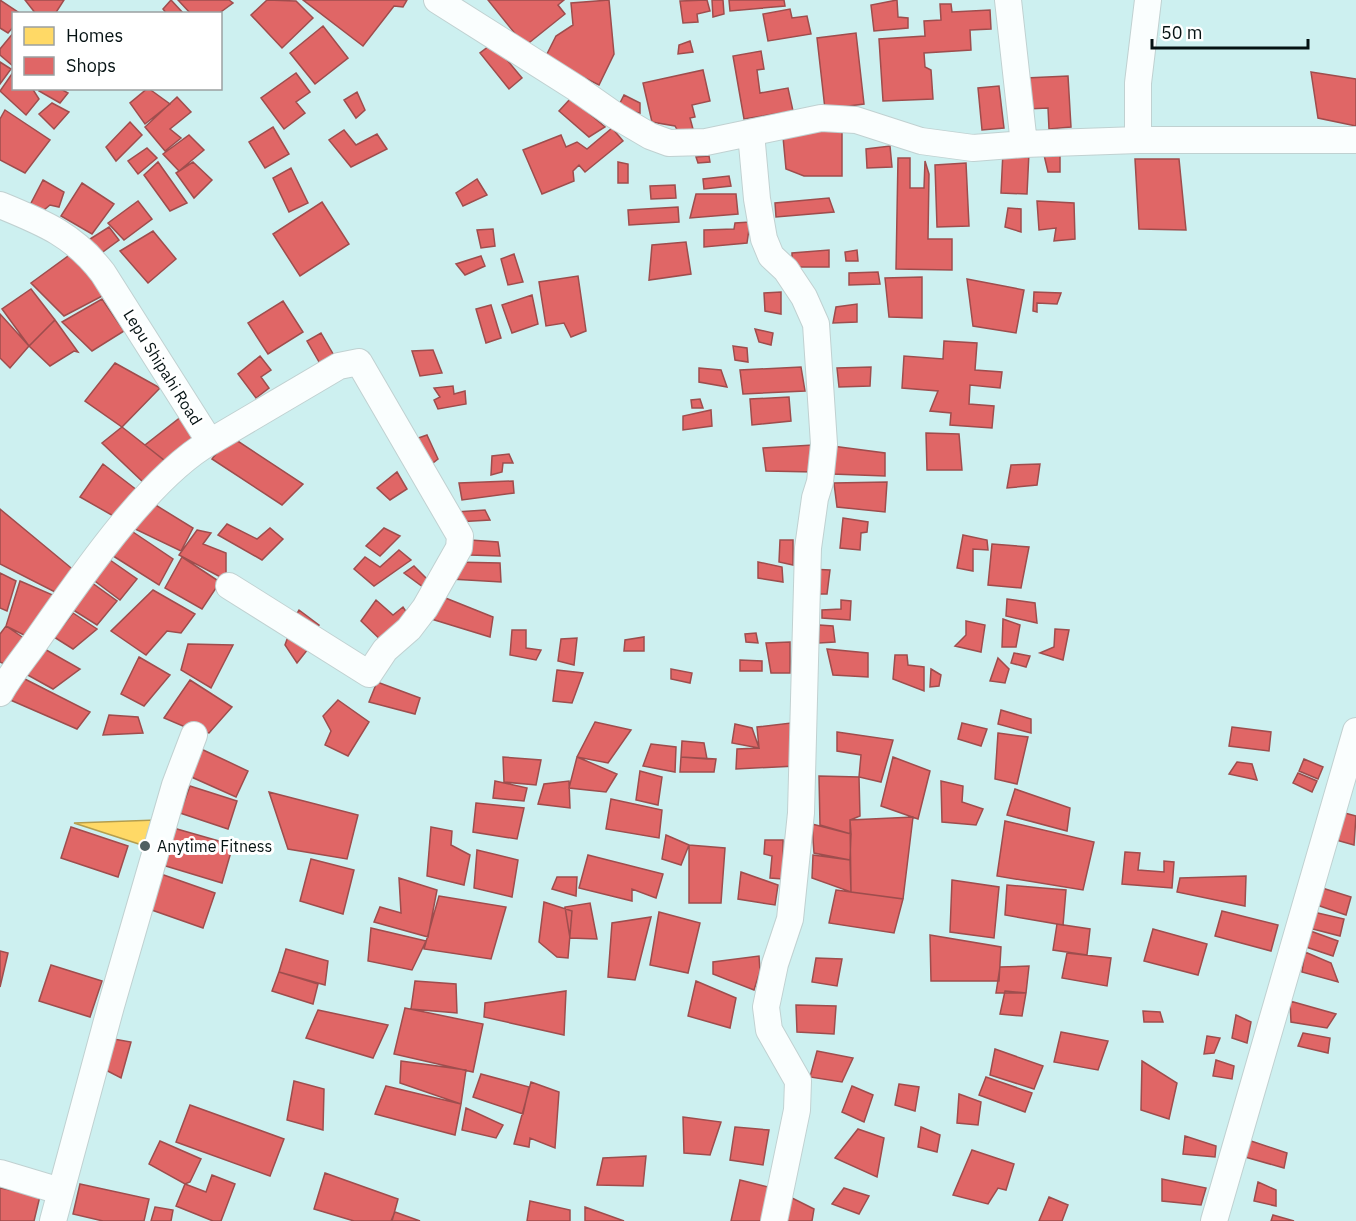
<svg xmlns="http://www.w3.org/2000/svg" width="1356" height="1221" font-family="'IBM Plex Sans',sans-serif">
<rect width="100%" height="100%" fill="#dff5f5"/>
<path fill="#cdf0f0" fill-rule="evenodd" d="M0 0H1356V1221H0ZM14 14H220V88H14Z"/>
<path fill="#ffd966" stroke="#b49d4d" stroke-width="1.5" d="M156 820 145 846 74 823Z"/>
<path fill="#e06666" stroke="#9e4d4d" stroke-width="1.5" d="M0 0 21 14H14V26L8 33 0 28Z
M25 0H64L55 14H36Z
M171 0 184 14H167L163 9Z
M178 0H229L233 3 218 14H191Z
M267 0 296 1 313 18 282 48 251 15Z
M303 0H407L403 7 394 6 363 46Z
M488 0H564L558 5 565 14 525 46Z
M609 0 614 54 599 85 545 58 556 36 573 25 571 3Z
M707 0 710 11 697 14 698 22 683 23 680 1Z
M712 0H723L724 14 713 17Z
M729 0H784L785 6 730 11Z
M897 0 898 17 908 18V28L874 31 871 5Z
M940 4H951L952 12 990 10 991 29 970 30 971 50 924 53 925 67 931 70 933 99 883 101 879 39 925 36 924 21 941 20Z
M790 9 792 18 807 16 811 34 768 41 763 14Z
M323 26 348 58 315 84 290 53Z
M14 32V66H13L0 55V49Z
M856 33 864 104 825 109 817 38Z
M690 41 693 52 678 54 679 45Z
M493 43 522 78 509 89 480 53Z
M761 51 764 69 757 70 760 93 788 88 793 111 744 119 733 56Z
M0 62 11 69 0 84Z
M703 70 710 101 692 105 695 117 690 118 693 129 679 133 675 126 652 122 643 83Z
M14 71V88H32L39 99 26 115 0 91Z
M1311 72 1356 79V126L1318 118Z
M296 73 310 92 296 102 305 113 284 129 261 98Z
M1068 76 1071 127 1049 129 1048 108 1027 109 1026 78Z
M999 86 1004 128 982 130 978 88Z
M41 88H59L68 93 60 103 39 91Z
M148 88 170 104 145 124 130 103Z
M357 92 365 110 356 118 344 100Z
M624 95 640 103V113L617 109Z
M177 97 191 112 170 129 181 138 165 151 145 127Z
M571 98 605 127 589 137 559 111Z
M52 103 69 112 54 129 39 114Z
M5 110 50 140 25 173 0 160V119Z
M130 122 142 135 116 161 106 147Z
M273 127 289 154 265 168 249 142Z
M612 128 623 141 585 172 579 165 573 171 574 181 542 194 523 150 561 135 566 147 577 142 587 149Z
M807 128H842V176H804L786 169 783 137Z
M344 130 356 145 377 134 387 149 351 167 329 140Z
M189 135 204 150 179 171 163 154Z
M890 146 892 167 867 168 866 149Z
M147 148 157 158 138 174 128 161Z
M1003 151 1029 152 1027 194 1001 193Z
M1060 154V172H1048L1044 155Z
M709 156 710 162 698 163 696 157Z
M898 158H910V188H924L925 161 929 174 928 239H952V270L896 269Z
M1135 159H1179L1186 230 1139 229Z
M158 162 187 203 170 211 144 175Z
M193 162 212 180 194 198 176 173Z
M618 162 628 164V183H618Z
M966 163 969 226 937 227 935 165Z
M291 168 308 203 289 212 273 178Z
M729 176 731 186 704 189 703 179Z
M477 179 487 195 463 206 456 193Z
M43 180 64 192 59 207 50 205 39 214 28 209Z
M82 183 114 204 92 234 61 216Z
M675 185 676 198 651 199 650 186Z
M696 194H736L738 214 690 218Z
M829 198 834 212 776 217 775 203Z
M138 201 152 219 124 240 108 223Z
M1037 201 1074 203 1075 239 1054 241 1056 228 1039 230Z
M322 202 349 244 300 276 273 234Z
M678 207 679 222 629 225 628 210Z
M1008 208 1021 209V232L1005 227Z
M750 222 747 243 704 247V230L734 229 735 223Z
M109 227 119 240 100 254 87 241Z
M493 229 495 246 481 248 477 230Z
M153 231 176 259 148 283 120 251Z
M686 242 691 274 649 280 652 245Z
M829 250V267H792V253Z
M857 250 858 261H846L845 252Z
M75 251 108 293 64 316 31 283Z
M514 254 523 282 508 285 501 259Z
M481 256 485 266 465 275 456 264Z
M878 272 880 284 849 285V273Z
M578 276 586 331 571 337 564 323 546 326 539 282Z
M922 277V318L889 317 885 278Z
M967 279 1024 290 1016 333 973 326Z
M31 289 55 320 29 346 2 309Z
M781 292V314L765 311 764 293Z
M1034 292 1061 293 1057 304 1037 303V312L1033 311Z
M532 295 538 324 512 333 502 305Z
M102 299 124 331 92 351 62 322Z
M283 301 303 332 268 354 248 323Z
M857 304V322L833 323 836 307Z
M491 305 501 338 486 343 476 309Z
M0 314 29 346 10 368 0 358Z
M55 320 78 352 74 351 50 366 29 346Z
M755 329 773 333 771 345 759 342Z
M321 333 336 359 322 367 307 341Z
M944 341 977 343 975 370 1002 372 1000 388 970 385 969 404 994 406 992 428 950 425 951 413 930 411 938 391 902 388 904 356 943 359Z
M733 346 747 348 748 362 735 360Z
M433 350 442 373 420 376 412 351Z
M260 356 271 370 261 377 269 388 256 398 238 374Z
M115 363 160 388 122 427 85 401Z
M801 367 805 391 743 394 740 370Z
M871 367 870 386 839 387 837 368Z
M699 368 721 370 727 387 699 382Z
M453 386 454 394 465 391 466 404 438 409 434 400 440 397 434 388Z
M789 397 791 421 752 425 750 399Z
M700 399 703 408H692L691 400Z
M711 410 712 426 683 430V416Z
M186 413 198 438 169 464 145 445Z
M122 427 169 464 143 482 102 443Z
M926 433 959 434 962 470H927Z
M427 435 438 459 425 469 410 441Z
M230 436 303 484 282 505 212 459Z
M813 445 814 472 766 471 763 448Z
M832 446 885 453V476L832 474Z
M509 454 513 463H503L502 472 491 475 492 456Z
M103 464 142 494 117 518 80 497Z
M1040 464 1037 485 1007 488 1011 465Z
M397 472 407 489 390 500 377 488Z
M513 481 514 493 462 500 459 483Z
M887 482 885 512 837 507 834 483Z
M149 501 193 528 181 551 135 529Z
M0 509 76 572 59 594 0 564Z
M485 510 490 520 456 522V512Z
M843 518 868 522 867 532 861 533 860 550 840 548Z
M227 524 257 539 270 528 283 539 262 560 218 535Z
M384 528 400 536 380 556 366 546Z
M130 530 173 559 159 585 110 554Z
M197 530 211 533 203 544 226 553V580L179 555Z
M963 535 987 540 988 550 973 549V571L957 568Z
M470 540 498 542 500 556 470 555Z
M780 540H793V565L779 562Z
M992 544 1029 547 1021 588 988 585Z
M399 550 411 560 374 586 354 569 365 557 380 567Z
M182 557 220 582 202 609 165 588Z
M110 560 137 579 120 600 92 579Z
M452 562 500 563 501 582 451 579Z
M758 562 782 567 783 582 758 578Z
M414 566 429 581 423 587 404 573Z
M809 569 830 570 827 594H812Z
M0 573 16 581 7 611 0 608Z
M88 580 117 601 97 625 67 606Z
M20 581 55 596 28 637 6 626Z
M153 590 195 614 181 633 167 631 146 655 111 631Z
M438 595 493 617 490 637 428 618Z
M1007 599 1035 603 1037 623 1006 616Z
M376 600 393 615 403 607 411 619 386 645 361 621Z
M841 600 851 601 850 620 822 618V610L841 609Z
M299 610 319 625 310 634 292 622Z
M73 613 97 629 73 649 54 637Z
M1003 619 1020 625 1016 647H1002Z
M966 621 985 625 981 652 955 646 966 635Z
M819 625 833 626 835 642 819 643Z
M6 626 28 641 16 670 0 662V634Z
M1055 629 1069 630 1063 660 1040 653 1054 647Z
M512 630H526V648L541 650 536 660 510 655Z
M290 631 312 644 297 663 285 645Z
M756 633 758 643 746 642 745 634Z
M644 637V651H624L625 640Z
M577 638 574 665 558 661 561 639Z
M790 642V673H771L766 643Z
M188 644 233 645 211 688 181 670Z
M41 647 80 669 53 689 24 673Z
M827 649 868 653V677L833 675Z
M1014 653 1030 656 1026 667 1011 663Z
M895 655H907L908 665 924 667V691L893 679Z
M139 657 170 675 144 706 121 694Z
M998 658 1009 669 1005 683 990 681Z
M740 660 762 661V671H740Z
M671 669 692 673 690 683 671 679Z
M931 669 941 675 939 686 930 687Z
M557 670 583 673 572 703 553 701Z
M13 673 90 712 77 729 8 699Z
M190 680 232 707 209 733 190 729 164 718Z
M377 682 420 698 415 714 369 702Z
M338 700 369 722 348 756 325 745 331 731 323 716Z
M1001 710 1031 719V733L998 724Z
M109 715 138 717 143 733 103 735Z
M595 722 631 730 608 763 577 757Z
M791 723 796 766 736 769 737 749 759 748 757 727Z
M962 723 987 729 981 746 958 739Z
M735 724 752 728 759 748 732 743Z
M1232 727 1271 732 1269 751 1229 746Z
M837 732 893 740 881 782 859 777 861 755 837 751Z
M998 733 1028 737 1017 784 995 779Z
M682 741 704 743 707 759 681 757Z
M651 744 676 747 675 772 643 766Z
M199 748 248 771 236 797 187 775Z
M503 757 541 760 536 785 504 782Z
M577 757 617 774 606 792 569 788Z
M681 757 716 759 714 772H680Z
M893 757 930 771 918 819 881 806Z
M1304 759 1323 767 1318 779 1299 771Z
M1237 762 1252 764 1257 780 1229 774Z
M640 771 662 777 658 805 636 800Z
M1298 773 1317 781 1312 792 1293 783Z
M819 776 859 777 860 816 850 820 851 834 820 825Z
M495 781 527 788 524 801 493 798Z
M569 781 570 808 538 804 544 784Z
M941 781 963 786 962 802 983 809 976 825 942 822Z
M190 786 237 801 228 829 180 813Z
M1015 789 1070 808 1067 831 1007 815Z
M269 792 358 815 347 859 288 849Z
M611 799 662 810 659 838 606 829Z
M476 803 524 808 517 839 473 832Z
M1341 812 1356 816 1354 845 1336 840Z
M913 817 903 899 851 892 850 820Z
M1005 821 1094 842 1083 890 997 876Z
M812 824 851 834 850 860 814 853Z
M71 827 128 846 118 877 61 858Z
M170 827 233 845 222 883 159 864Z
M431 827 452 831 451 845 470 855 464 885 427 876Z
M666 835 689 845 681 865 662 859Z
M765 840H783V879L770 878 772 856 764 854Z
M689 845 725 848 721 903H689Z
M477 850 518 860 512 897 474 888Z
M1125 852 1140 853 1138 870 1164 872V861L1174 862 1172 888 1122 884Z
M588 855 663 874 656 898 632 889V901L579 888Z
M813 855 850 860 851 892 812 878Z
M311 859 354 870 343 914 300 901Z
M741 872 778 885 775 905 738 899Z
M158 873 215 893 203 928 146 908Z
M1246 876 1245 906 1177 892 1180 878Z
M557 877H577L576 896 552 889Z
M399 878 437 890 428 937 374 922 380 907 401 913Z
M952 880 999 887 994 938 950 932Z
M1007 885 1066 890 1063 925 1005 915Z
M1319 887 1351 897 1346 915 1314 904Z
M836 890 903 899 894 933 829 923Z
M439 896 506 907 491 959 424 949Z
M544 902 572 911 568 958 557 957 539 942Z
M590 903 597 939 570 938 565 907Z
M1222 911 1278 925 1271 951 1215 936Z
M1309 911 1344 919 1340 936 1305 927Z
M659 912 700 923 688 973 650 965Z
M651 917 635 980 608 977 612 923Z
M1057 924 1090 929 1087 955 1053 950Z
M371 928 426 941 412 970 368 961Z
M1153 929 1207 944 1198 975 1144 961Z
M1305 929 1338 941 1333 956 1300 945Z
M930 935 1001 947 999 981H931Z
M286 949 328 961 325 985 279 972Z
M0 951 8 953 0 987Z
M1305 952 1331 963 1338 982 1302 972Z
M1067 953 1111 958 1107 986 1062 978Z
M759 956 760 971 754 990 713 974V962Z
M816 958 842 959 837 986 812 982Z
M51 965 102 981 90 1017 39 1001Z
M1029 966 1026 993H996L1000 967Z
M279 972 318 984 313 1004 272 991Z
M415 981 456 984 457 1013 411 1009Z
M696 981 736 998 730 1028 688 1016Z
M566 991 564 1035 484 1017 485 1003Z
M1005 991 1026 993 1022 1016 1000 1014Z
M1290 1001 1336 1014 1327 1028 1291 1022Z
M796 1005 836 1006 834 1034 797 1032Z
M405 1008 483 1024 473 1072 394 1054Z
M318 1010 388 1025 373 1058 306 1038Z
M1143 1011 1160 1012 1163 1022H1144Z
M1236 1015 1251 1022 1247 1043 1232 1038Z
M1061 1032 1108 1041 1098 1070 1054 1062Z
M1303 1033 1330 1038 1328 1053 1298 1046Z
M1207 1036 1220 1038 1214 1053 1204 1054Z
M108 1038 131 1042 121 1078 100 1067Z
M995 1049 1043 1066 1034 1089 990 1075Z
M817 1051 853 1058 842 1082 810 1077Z
M1216 1060 1234 1066 1232 1079 1213 1076Z
M401 1061 466 1070 461 1104 400 1083Z
M1142 1061 1177 1083 1169 1119 1141 1110Z
M481 1074 529 1087 523 1114 473 1097Z
M986 1077 1032 1093 1025 1112 979 1095Z
M294 1081 324 1089 323 1130 287 1120Z
M531 1082 559 1092 555 1148 530 1138 529 1147 514 1144Z
M899 1084 919 1087 915 1111 895 1105Z
M386 1086 461 1104 455 1135 375 1114Z
M852 1086 873 1095 864 1122 842 1112Z
M959 1094 981 1102 978 1125 957 1123Z
M190 1105 284 1139 270 1176 176 1142Z
M466 1108 503 1125 496 1138 462 1130Z
M683 1117 721 1122 710 1155 684 1153Z
M735 1127 769 1130 763 1165 730 1160Z
M921 1127 940 1135 937 1152 918 1147Z
M858 1129 884 1138 877 1177 835 1158Z
M1185 1136 1216 1146 1215 1157 1183 1154Z
M160 1141 201 1159 190 1182 185 1184 149 1164Z
M1251 1141 1287 1153 1284 1168 1245 1157Z
M972 1150 1014 1164 1006 1190 998 1188 988 1204 953 1195Z
M646 1156 643 1186 597 1185 603 1158Z
M325 1173 398 1199 392 1221H354L314 1209Z
M212 1175 235 1184 221 1221H213L176 1206 185 1184 206 1192Z
M1162 1179 1206 1188 1201 1205 1162 1201Z
M740 1180 772 1188 765 1221H731Z
M1258 1182 1276 1190V1206L1254 1201Z
M80 1184 149 1199 144 1221H103L73 1214Z
M0 1188 40 1196 34 1221H0Z
M844 1188 869 1196 859 1214 832 1204Z
M788 1196 814 1209 812 1221H783Z
M1049 1197 1068 1205 1062 1221H1039Z
M530 1201 570 1210V1221H527Z
M155 1207 173 1210 171 1221H151Z
M585 1207 624 1221H585Z
M395 1212 420 1221H391Z
M1273 1215 1294 1221H1271Z"/>
<g fill="none" stroke-linecap="round" stroke-linejoin="round">
<defs>
<path id="minor" d="M437 0 576 88 616 116 650 136 669 143 706 142 821 118 856 120 921 141 973 148 1024 144 1138 140H1356
M1008 0 1024 144
M751 133 757 199 764 239 771 256 786 270 804 297 816 324 824 444 820 482 815 498 808 548 801 813 790 919 775 964 766 1007 769 1030 798 1081 797 1110 774 1221
M1138 140V83L1148 0
M0 205C44 223 74 235 103 273L210 442C148 478 81 577 39 637 26 656 11 673 0 693
M210 442 339 366 359 362 460 536 459 548 425 608 409 629 385 650 369 674 229 586
M0 1173 60 1191
M53 1221 111 1006 175 785 194 735
M1214 1221 1356 731"/>
</defs>
<use href="#minor" stroke="#c0d1d1" stroke-width="28"/>
<use href="#minor" stroke="#fafefe" stroke-width="26"/>
</g>
<circle fill="#516162" stroke="#fff" stroke-width="2" cx="145" cy="846" r="6"/>
<g text-anchor="middle" stroke-width="6" stroke-linejoin="round" paint-order="stroke">
<g font-size="16" fill="#051213" stroke="#fff">
<text transform="translate(163 367) rotate(58)" y="6">Lepu Shipahi Road</text>
</g>
<g font-size="16" fill="#051213" stroke="#fff" text-anchor="start">
<text x="157" y="852">Anytime Fitness</text>
</g>
</g>
<rect x="12" y="12" width="210" height="78" fill="#ffffff" stroke="#9ba0a1" stroke-width="1.5"/>
<rect x="24" y="27" width="30" height="18" fill="#ffd966" stroke="#9ba0a1" stroke-width="1.5"/>
<text x="66" y="42" font-size="18" fill="#051213">Homes</text>
<rect x="24" y="57" width="30" height="18" fill="#e06666" stroke="#9ba0a1" stroke-width="1.5"/>
<text x="66" y="72" font-size="18" fill="#051213">Shops</text>
<path d="M1152 39v9h156v-9" fill="none" stroke="#051213" stroke-width="3"/>
<text x="1161" y="39" font-size="18" fill="#051213" stroke="#ffffff" stroke-width="4.5" paint-order="stroke">50 m</text>
</svg>
